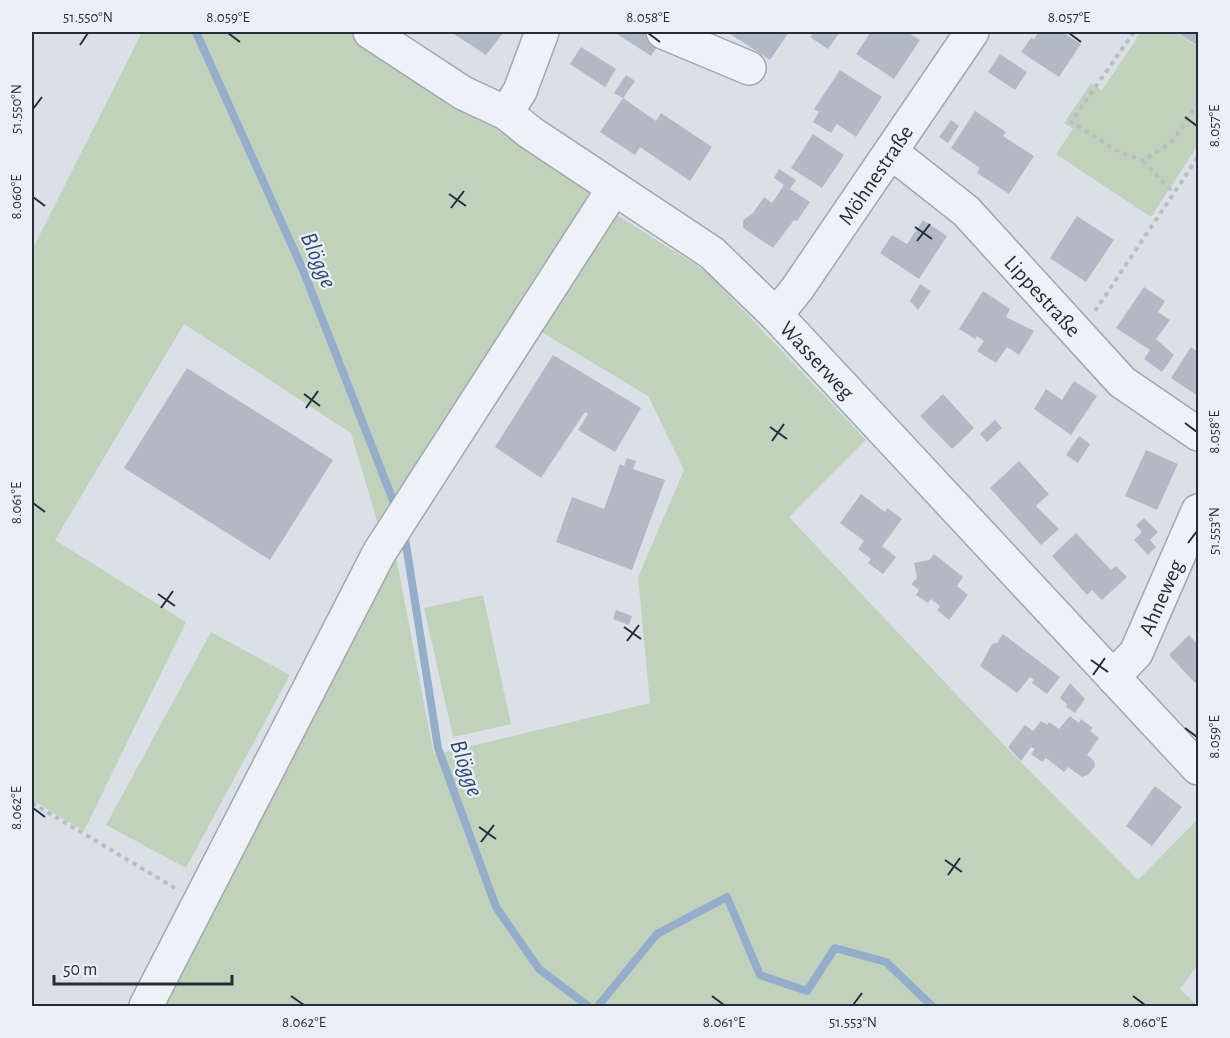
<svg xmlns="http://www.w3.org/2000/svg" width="1230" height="1038" font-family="'Alegreya Sans',sans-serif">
<rect width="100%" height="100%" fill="#dbe0e7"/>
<path fill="#c1d2bc" d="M142 32H363L601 194 382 538 351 433 184 324 55 540 186 622 84 831 32 800V250Z
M1141 32H1175L1198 47V145L1151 217 1056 154 1073 129 1064 123 1091 83 1102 90Z
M606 208 707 272 866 440 789 517 1005 746 1138 880 1198 819V965L1180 989 1198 1006H151L392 536 434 755 650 703 638 577 684 470 648 396 530 325Z
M483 595 511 724 453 737 424 608Z
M211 632 290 675 186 868 106 825Z"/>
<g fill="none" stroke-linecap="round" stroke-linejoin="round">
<path stroke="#93adca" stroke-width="8" d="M196 32 303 270 396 508
M405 538 438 748 496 907 539 969 588 1006
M598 1006 657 934 727 897 760 975 807 991 835 948 886 962 932 1006"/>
</g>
<path fill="#b2b9c4" d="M451 32H504L486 55Z
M614 32H650L662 40 651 56Z
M727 32H789L770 60Z
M814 32H840L828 49 810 37Z
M871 32H907L920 40 894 79 856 54Z
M1039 32H1062L1081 44 1059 77 1021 52 1031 38 1034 39Z
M1176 32H1198V46Z
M581 47 616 69 605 87 570 64Z
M1000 54 1027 72 1015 90 988 72Z
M840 70 882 97 856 137 837 124 831 133 813 122 819 112 814 109Z
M626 75 635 81 623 98 656 121 661 113 712 147 690 181 640 147 635 155 600 132 623 98 614 93Z
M975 111 1006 132 1003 136 1034 156 1009 194 977 173 980 168 951 148Z
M951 120 959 126 948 143 939 137Z
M813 134 844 155 822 188 791 168Z
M779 169 796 180 790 189 810 202 797 221 794 220 773 248 743 228V220L753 213 764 197 772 203 784 185 774 178Z
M1077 216 1114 240 1086 282 1050 258Z
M923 220 947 236 919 279 880 253 892 235 907 244Z
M920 284 931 291 918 310 910 301Z
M1144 287 1165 301 1158 312 1170 320 1156 339 1174 355 1162 372 1144 359 1150 350 1116 328Z
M983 291 1010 309 1006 317 1034 331 1019 355 1007 347 996 363 977 351 984 341 977 336 975 339 959 329Z
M1191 347 1198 352V396L1171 378Z
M553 355 641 408 615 452 578 430 588 414 585 412 541 478 495 447Z
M187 368 333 460 270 560 124 468Z
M1074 381 1097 396 1071 435 1034 409 1046 389 1062 400Z
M943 394 974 428 952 449 920 416Z
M995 420 1002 428 987 442 980 434Z
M1079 436 1090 444 1078 463 1066 455Z
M1146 450 1178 464 1157 510 1125 496Z
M627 458 636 461 633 469 665 480 632 570 556 542 572 497 604 509 620 464 624 466Z
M1019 461 1049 494 1036 506 1059 529 1041 545 990 488Z
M861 494 885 512 887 508 902 519 882 546 896 557 883 574 868 563 871 559 858 549 864 541 840 523Z
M1144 518 1158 532 1150 540 1156 547 1148 555 1134 540 1142 532 1136 525Z
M1076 533 1111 570 1116 566 1127 577 1102 600 1092 590 1087 595 1052 556Z
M934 554 963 577 957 586 968 595 949 620 937 610 940 606 931 599 928 603 916 595 919 590 911 584 917 578 914 563 929 560Z
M616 610 632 616 629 625 613 619Z
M1003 634 1060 677 1047 694 1032 683 1034 680 1030 677 1017 693 980 666 992 644 997 643Z
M1189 635 1198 645V680L1195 683 1169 655Z
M1070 683 1085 699 1075 713 1066 707 1067 704 1060 698Z
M1070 716 1079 723 1081 719 1093 728 1090 731 1099 738 1087 755 1094 761 1095 766 1088 775 1082 777 1068 767 1064 772 1046 758 1042 762 1031 754 1035 749 1031 747 1021 761 1008 747 1025 725 1033 731 1041 721 1047 725 1049 722 1059 729Z
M1155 786 1182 807 1152 846 1126 826Z"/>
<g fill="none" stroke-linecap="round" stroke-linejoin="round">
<defs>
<g id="minor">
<path id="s1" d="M370 32 463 93 506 113 531 133 712 253 776 315 1198 768"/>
<path d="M663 32 749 68"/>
<path d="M506 113 520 91 542 32"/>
<path id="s2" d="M891 152 966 211 1122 382 1198 434"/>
<path id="s3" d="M776 315 797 289 972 32"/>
<path id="s4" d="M1113 677 1136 653 1198 511"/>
<path d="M146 1006 379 553 614 188"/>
</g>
</defs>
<use href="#minor" stroke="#a0a7b1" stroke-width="36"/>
<path stroke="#b9bec5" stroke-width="4" stroke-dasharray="4.5 4.5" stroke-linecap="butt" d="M1134 32 1071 122 1116 150 1143 161 1174 140 1198 102
M1143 161 1174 193
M1095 311 1198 157
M32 803 175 888"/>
<use href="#minor" stroke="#eef1f5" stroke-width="33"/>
</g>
<path fill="none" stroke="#242d3e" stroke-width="2" d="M228 33 240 42M648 33 660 42M1069 33 1081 42M80 45 88 33M33 109 42 97M1185 117 1197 126M449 194 466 206M33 197 45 206M451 208 464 191M915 227 932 239M917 241 930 224M304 394 320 406M306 408 318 391M1185 423 1197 432M770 427 787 439M772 441 784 424M33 503 45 512M1188 543 1197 531M158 594 175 606M161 608 173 591M624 627 641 639M627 641 639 625M1091 660 1108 672M1093 675 1105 658M1185 728 1197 737M33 808 45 817M479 827 496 839M481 842 494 825M945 860 962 872M948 875 960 858M291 996 304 1005M712 996 724 1005M1133 996 1145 1005M853 1005 862 993"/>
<g text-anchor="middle" stroke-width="4.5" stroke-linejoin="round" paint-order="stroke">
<g font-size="22" fill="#242d3e" stroke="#ebeff5">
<text dy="8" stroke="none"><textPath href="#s3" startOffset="172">Möhnestraße</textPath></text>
<text dy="8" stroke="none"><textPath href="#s2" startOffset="210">Lippestraße</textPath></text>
<text dy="8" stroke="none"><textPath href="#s1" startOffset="558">Wasserweg</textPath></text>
<text dy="8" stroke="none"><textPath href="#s4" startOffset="94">Ahneweg</textPath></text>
</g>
<g font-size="24" font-style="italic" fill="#2c4b74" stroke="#ebeff5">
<text transform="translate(319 260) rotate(67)" y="8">Blögge</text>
<text transform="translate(467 768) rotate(71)" y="8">Blögge</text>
</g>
</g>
<rect width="1230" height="1038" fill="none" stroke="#ebeff5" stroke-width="66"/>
<path d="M54 975v9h178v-9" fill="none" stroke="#242d3e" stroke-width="3"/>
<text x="63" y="975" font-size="18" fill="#242d3e" stroke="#ebeff5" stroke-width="4.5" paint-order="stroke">50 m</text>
<rect x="33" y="33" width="1164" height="972" fill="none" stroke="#242d3e" stroke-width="2"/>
<g font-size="15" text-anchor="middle" fill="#242d3e">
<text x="88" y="22">51.550°N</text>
<text x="228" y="22">8.059°E</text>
<text x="648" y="22">8.058°E</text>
<text x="1069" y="22">8.057°E</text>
<text transform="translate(16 109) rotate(-90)" y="5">51.550°N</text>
<text transform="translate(1214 126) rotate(-90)" y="5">8.057°E</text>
<text transform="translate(16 197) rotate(-90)" y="5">8.060°E</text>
<text transform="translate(1214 432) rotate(-90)" y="5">8.058°E</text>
<text transform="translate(16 503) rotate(-90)" y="5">8.061°E</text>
<text transform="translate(1214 531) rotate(-90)" y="5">51.553°N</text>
<text transform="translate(1214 737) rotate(-90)" y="5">8.059°E</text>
<text transform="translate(16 808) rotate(-90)" y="5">8.062°E</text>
<text x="304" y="1027">8.062°E</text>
<text x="724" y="1027">8.061°E</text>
<text x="853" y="1027">51.553°N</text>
<text x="1145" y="1027">8.060°E</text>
</g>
</svg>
